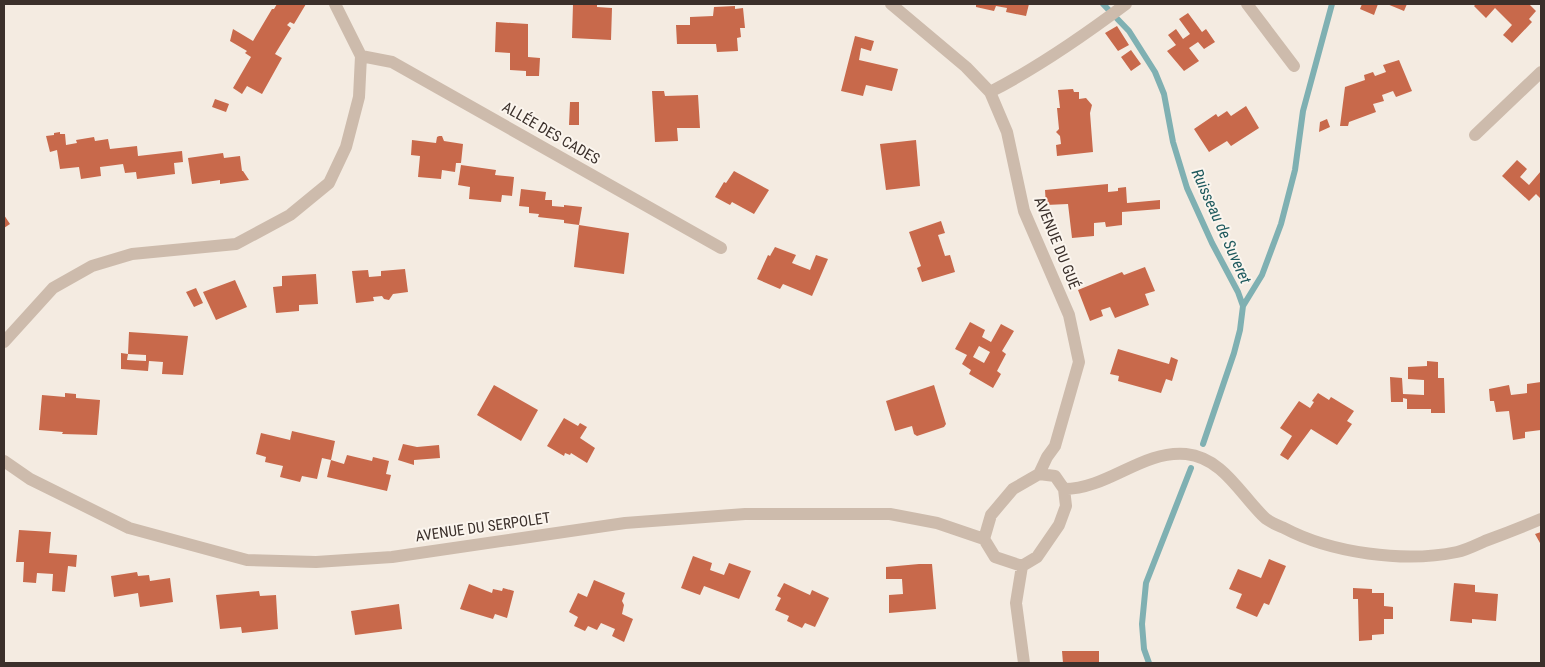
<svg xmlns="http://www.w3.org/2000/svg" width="1545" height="667" font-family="'Roboto Condensed',sans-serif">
<rect width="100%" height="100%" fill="#f4ebe1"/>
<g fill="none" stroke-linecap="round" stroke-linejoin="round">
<path stroke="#7fb0b2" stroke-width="6" d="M1103 4 1129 31 1155 72 1164 94 1173 142 1187 188 1212 243 1238 292 1243 306 1240 330 1234 353 1203 444
M1243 306 1262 275 1281 224 1295 170 1303 111 1332 4
M1149 663 1144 649 1142 624 1146 583 1191 468"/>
</g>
<path fill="#c8694b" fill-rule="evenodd" d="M277 4H306L294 24 290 22 287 25 291 28 275 54 282 58 262 94 247 86 242 94 233 88 251 57 245 53 247 51 230 41 233 29 253 41 272 9H274Z
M573 4H597V7L612 8 611 40 572 38Z
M976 4H1029L1026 16 1006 12 1007 8 996 6 994 11 976 7Z
M1362 4H1378L1374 15 1360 9Z
M1387 4H1407L1404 11Z
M1476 4H1529L1536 11 1529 19 1532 22 1512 43 1503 35 1512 25 1495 8 1486 18 1474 6Z
M735 6V9L743 8 745 28H740L741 37 737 38 738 51 717 52 716 44H677L676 25H690V17L713 16 714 7Z
M1188 13 1202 32 1206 29 1215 42 1204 49 1198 42 1189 48 1199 61 1184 71 1167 51 1176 45 1168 35 1176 29 1183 39 1190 34 1179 19Z
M496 22 528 24V57L540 58 539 76H526V71L510 70V53L495 52Z
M1117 26 1129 45 1118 51 1105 33Z
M855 36 874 41 871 51 861 48 859 60 898 69 892 91 866 85 863 96 841 91Z
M1131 50 1141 64 1131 71 1121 57Z
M1399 60 1412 91 1396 97 1393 91 1382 95 1384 101 1373 104 1376 112 1349 122 1348 126H1340L1345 87 1365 80 1364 75 1373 72 1375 76 1386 72 1383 65Z
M1073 89 1074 92H1079V99L1086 98 1092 105 1090 113 1093 152 1057 156 1056 145 1061 144 1060 136 1056 132 1059 129 1057 108H1060L1058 90Z
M652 91H664L665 96 698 95 700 128H677L678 141 655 142Z
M215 99 229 104 226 112 212 107Z
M570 102H579V125H569Z
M1246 106 1259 128 1231 146 1227 141 1209 152 1194 129 1216 114 1218 117 1227 111 1231 116Z
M1327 119 1330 127 1319 132 1320 122Z
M60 132V134H65L66 145 77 143 76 140 94 137 95 141 108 139 110 149 137 146 138 156 182 151 183 162 174 163 175 174 137 179 136 172 125 173 123 164 100 167 101 176 81 179 79 167 60 169 57 150 50 152 46 136 54 135V133Z
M439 136H442L444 141 463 144 461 163H456L455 172 442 170 441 179 418 177 420 156 411 155 412 140 436 143 437 137Z
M916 140 920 186 886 190 880 144Z
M223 153 224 158 240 156 242 171H243L249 180 220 184V180L192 184 188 158Z
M1517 160 1527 169 1520 177 1529 185 1541 171V199L1536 194 1529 201 1502 176Z
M461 165 496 170 495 175 514 177 512 196 502 195 501 202 469 199 470 187 458 185Z
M734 171 769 190 754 214 732 202 730 205 715 197 724 182 726 183Z
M1108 184V192L1118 191V188L1126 187 1127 203 1160 200V209L1122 212V225L1106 227 1105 222 1094 223V236L1072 238 1068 204 1046 205 1045 190Z
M521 189 546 192 545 200H552V206L564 207V205L582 207 579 225 564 223V220L538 217 539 214 529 213V207L519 206Z
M4 215 10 224 4 228Z
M941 221 945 233 938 235 945 256 950 255 955 272 922 282 917 268 921 266 909 232Z
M579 225 629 233 624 274 574 267Z
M775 247 796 255 792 263 810 270 816 255 828 259 812 296 783 284 780 289 757 279 768 255 770 256Z
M1145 267 1155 291 1145 294 1149 305 1115 318 1110 307 1101 310 1103 316 1090 321 1078 290 1122 272 1124 275Z
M405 269 408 292 393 294 389 300 384 299 382 296 373 297 374 301 356 303 352 271 368 270 369 277 381 276V271Z
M316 274 318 304 299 305V311L276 313 273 287 282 286V276Z
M235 280 247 307 216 320 203 292Z
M196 288 203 303 194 307 186 292Z
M970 322 985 330 982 337 991 342 1001 324 1014 331 1002 351 1006 354 997 371 1001 374 993 388 969 374 971 370 962 364 967 355 955 349ZM979 346 990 352 984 363 973 357Z
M129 332 188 336 183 375 162 374 163 362 149 361 148 371 121 369V353L128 354 127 360 146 361V355L128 354Z
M1118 349 1169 364 1171 357 1178 360 1172 381 1166 379 1161 393 1118 381 1119 376 1110 374Z
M1427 361 1438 362V378H1444L1445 413H1431V409H1407V399L1403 398V402H1391L1390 377 1402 378 1403 394 1424 395V380L1408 379V367L1427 366Z
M1541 382V430L1525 432V438L1513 440 1509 411 1496 412 1494 401H1490L1489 389 1509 385 1511 395 1527 393V384Z
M494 385 538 410 521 441 477 415Z
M934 385 946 424 944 427 917 436 914 434 912 426 895 431 886 401Z
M65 393 76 394V398L100 400 97 435 62 434 63 432 39 430 42 395 65 397Z
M1318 393 1329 400 1331 397 1354 411 1347 421 1352 424 1337 445 1311 429 1288 460 1280 455 1292 436 1280 428 1299 401 1310 408 1314 402 1312 401Z
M564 418 578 426 580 423 587 427 580 438 595 448 587 463 571 453 570 455 565 453 564 456 547 446Z
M292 431 335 441 331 460 322 458 317 479 302 476 300 482 280 477 283 466 265 462 266 457 256 454 261 433 290 440Z
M403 444 417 447 439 445 440 458 414 460V465L398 460Z
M347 455 372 461 373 457 389 461 386 474 391 475 387 491 327 477 331 460 344 464Z
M19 530 51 532 49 553 77 555 76 567 68 566 65 592 52 591 53 574 37 573 36 583 23 582 24 562H16Z
M1541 532V542L1540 543 1535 534Z
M693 556 712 563 710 570 724 575 729 563 751 571 739 599 704 586 700 595 681 588Z
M1269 559 1286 566 1269 605 1264 603 1257 617 1236 608 1242 594 1229 589 1238 569 1261 578Z
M919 564H932L936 609 889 613V595L903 594 902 579H886V567Z
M137 572 138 576 149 575 150 581 170 578 173 602 140 607 138 593 114 597 111 576Z
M594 580 625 593 622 601 624 605 622 614 633 619 624 642 612 636 615 629 601 623 597 630 588 626 585 631 574 626 578 617 569 612 578 593 587 597Z
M784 583 810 595 812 590 829 598 815 627 805 623 802 628 787 621 789 616 775 610 781 598 777 596Z
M1454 583 1475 585V592L1498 594 1496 621 1472 619V623L1450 621Z
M469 584 492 593 493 589 502 591 503 588 514 591 507 618 495 614 493 619 460 609Z
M1353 588 1372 589V593H1384V606L1393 607V619H1384V634L1372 635V640L1359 641 1358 599H1353Z
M259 591 260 596 276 595 278 629 242 633 241 627 220 629 216 595Z
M399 604 402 629 355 635 351 611Z
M1062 651H1099V663H1063Z"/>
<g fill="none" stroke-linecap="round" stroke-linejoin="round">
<path stroke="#cdbbac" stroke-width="12" d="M891 4 966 67 990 92 1007 132 1024 211 1069 315 1079 362 1055 446 1047 457 1039 474
M1247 4 1294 66
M361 56 392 62 721 248
M990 92C1039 67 1082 37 1126 4
M1475 135 1541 72
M4 342 53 288 92 266 132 254 236 244 290 215 329 183 346 147 359 97 361 56 335 4
M4 461 30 479 129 528 247 560 316 562 392 557 625 523 745 514H890L937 523 984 539
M1039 474 1055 476 1064 489 1066 506 1059 525 1037 557 1022 566 995 557 984 539 991 515 1013 489Z
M1064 489C1108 489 1142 450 1186 454 1223 458 1240 494 1264 517 1269 522 1277 525 1284 528 1331 553 1404 563 1457 552 1466 550 1476 545 1485 541 1504 534 1522 527 1541 519
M1022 566 1016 603 1024 663"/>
</g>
<g text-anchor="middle" stroke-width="4" stroke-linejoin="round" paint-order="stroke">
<g font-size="15" fill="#3b302b" stroke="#fbf5ee">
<text transform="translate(551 133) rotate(30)" y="5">ALLÉE DES CADES</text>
<text transform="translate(1057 243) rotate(68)" y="5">AVENUE DU GUÉ</text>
<text transform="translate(483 527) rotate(-8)" y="5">AVENUE DU SERPOLET</text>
</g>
<g font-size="16" font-style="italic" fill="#1f5a5e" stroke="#fbf5ee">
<text transform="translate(1222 226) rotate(66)" y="6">Ruisseau de Suveret</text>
</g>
</g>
<rect width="1545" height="667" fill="none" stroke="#3b302b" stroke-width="10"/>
</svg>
